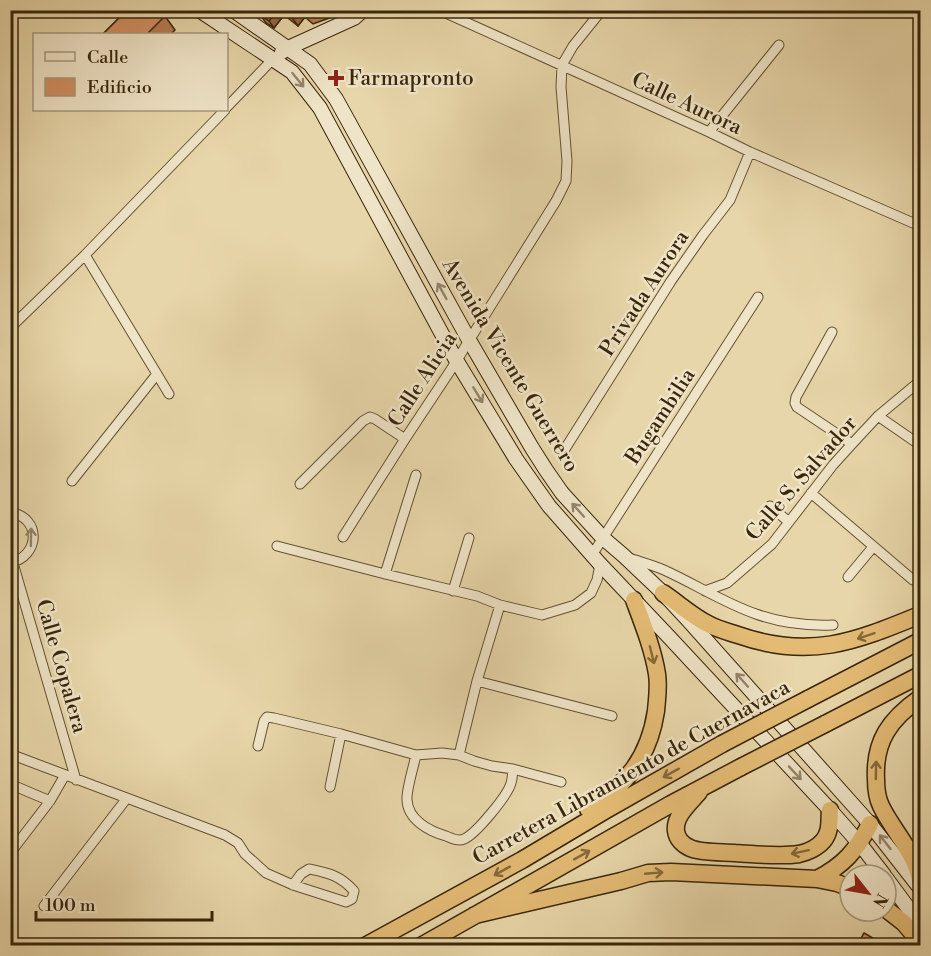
<svg xmlns="http://www.w3.org/2000/svg" width="931" height="956" font-family="'Libre Bodoni',serif">
<rect width="100%" height="100%" fill="#e7d6a9"/>
<filter id="stains"><feTurbulence type="fractalNoise" baseFrequency=".00333" numOctaves="4"/><feColorMatrix values="0 0 0 0 .2 0 0 0 0 .09 0 0 0 0 .02 0 0 0 .5 -.17"/></filter>
<radialGradient id="worn" r=".72"><stop offset=".6" stop-color="#630" stop-opacity="0"/><stop offset="1" stop-color="#630" stop-opacity=".3"/></radialGradient>
<g fill="none" stroke-linecap="round" stroke-linejoin="round">
<defs>
<path id="street" d="M439 10 709 132 750 152 920 226
M226 108 273 59
M709 132 779 45
M85 255 169 394
M10 328 85 255 225 110
M832 332 796 397 795 403 797 407 852 444
M878 416 920 445
M563 452 671 281 703 235 730 200 750 152
M72 481 157 374
M300 484 363 421 370 417 375 419 405 439
M811 493 913 580
M770 506 789 522
M10 512C42 518 40 556 10 563
M343 537 405 439 452 368 556 201 566 181 567 161 561 87 562 65 573 46 602 10
M277 546 385 574 477 596 500 605 542 615 575 605 591 593 597 580 600 564
M592 555 758 297
M629 558C641 562 653 565 664 570 695 584 724 603 756 614 781 623 807 626 833 625
M13 563 76 780
M385 574 416 475
M848 577 873 547
M453 591 469 538
M705 591 727 583 772 544 833 465 852 444 878 416 920 381
M477 681 612 716
M258 746 264 721 267 717 274 718 341 734 416 755 442 753 459 755 474 761 492 766 513 769 561 782
M10 754 225 835 238 843 245 854 266 873 293 885 346 902 352 899 354 891C340 875 328 873 309 869L301 874 293 885
M416 755C414 765 406 791 407 800 408 820 429 831 446 836 451 838 458 842 464 839 476 834 508 795 511 783 513 778 512 773 513 769
M459 755 477 681 500 605
M10 784 50 801
M330 787 341 734
M14 848 50 801 65 775
M44 906 127 798"/>
<path id="secondary" d="M199 10 292 72 320 108 456 360 516 459 549 506 600 564 670 638 830 810 860 844 884 875
M233 10 310 64 336 99 469 340 532 448 546 470 562 493 603 538 624 556 663 593 689 621 870 824 920 888
M282 52 288 48 354 18 363 10
M886 878 920 924"/>
<path id="highway" d="M663 593C678 603 692 616 708 624 717 629 729 632 738 635 810 660 854 642 920 615
M920 698C890 719 874 741 876 779 876 787 877 798 881 806 893 831 915 852 920 880
M808 699 920 641
M825 724 920 675
M699 792C690 803 674 816 676 831 677 839 683 845 690 848 701 853 722 852 735 853 756 854 779 857 799 854 808 852 818 847 823 841 831 832 829 821 830 810
M588 809C627 785 649 757 656 711 657 699 659 686 657 674 653 649 643 624 634 600
M817 879C844 865 856 851 870 824
M886 909 904 923 920 942
M475 915 621 881 648 873 671 872 817 879 837 883 850 888
M365 946 522 860 606 810 722 744
M421 946 671 804 741 767"/>
</defs>
<use href="#street" stroke="#645232" stroke-width="11"/>
<use href="#secondary" stroke="#39260b" stroke-width="16"/>
<use href="#highway" stroke="#39260b" stroke-width="19"/>
<use href="#street" stroke="#efe4c7" stroke-width="9"/>
<use href="#secondary" stroke="#efe4c7" stroke-width="14"/>
<use href="#highway" stroke="#e4bb74" stroke-width="16"/>
<defs>
<path id="highway-bridge" d="M722 744 808 699
M741 767 825 724"/>
</defs>
<use href="#highway-bridge" stroke="#39260b" stroke-width="19" stroke-linecap="butt"/>
<use href="#highway-bridge" stroke="#e4bb74" stroke-width="16"/>
</g>
<path fill="#b57b53" stroke="#39260b" stroke-width="1.5" d="M344 10 335 16 313 24 305 17 298 26 284 15 274 28 266 23 261 16 264 11H259Z
M165 16 175 30 171 34H103L119 18Z"/>
<path fill="#936444" stroke="#39260b" stroke-width="1.5" d="M276 10H280L284 15 274 28 269 21Z
M300 10H301L305 17 298 26 293 19Z"/>
<path fill="#d28f61" stroke="#39260b" stroke-width="1.5" d="M118 10H159L165 16 147 34H103L119 18Z
M265 10H276L269 21 261 16Z
M282 10H300L293 19Z
M302 10H313L305 13Z
M864 933 885 945H857Z"/>
<defs><path id="oneway-shaft" d="M-6 0H5M1.5-3L5.5 0L1.5 3" fill="none" stroke-width="1.6" stroke-linecap="round" stroke-linejoin="round" transform="scale(1.5)"/></defs>
<g stroke="#948569">
<use href="#oneway-shaft" transform="translate(298 80) rotate(51)"/>
<use href="#oneway-shaft" transform="translate(442 291) rotate(-119)"/>
<use href="#oneway-shaft" transform="translate(478 395) rotate(59)"/>
<use href="#oneway-shaft" transform="translate(578 510) rotate(-132)"/>
<use href="#oneway-shaft" transform="translate(31 537) rotate(-89)"/>
<use href="#oneway-shaft" transform="translate(742 680) rotate(-132)"/>
<use href="#oneway-shaft" transform="translate(795 773) rotate(47)"/>
<use href="#oneway-shaft" transform="translate(885 842) rotate(-128)"/>
</g>
<g stroke="#86693a">
<use href="#oneway-shaft" transform="translate(866 636) rotate(162)"/>
<use href="#oneway-shaft" transform="translate(652 655) rotate(76)"/>
<use href="#oneway-shaft" transform="translate(876 770) rotate(-89)"/>
<use href="#oneway-shaft" transform="translate(671 773) rotate(151)"/>
<use href="#oneway-shaft" transform="translate(800 852) rotate(168)"/>
<use href="#oneway-shaft" transform="translate(582 855) rotate(-29)"/>
<use href="#oneway-shaft" transform="translate(502 871) rotate(151)"/>
<use href="#oneway-shaft" transform="translate(654 873) rotate(-5)"/>
</g>
<path fill="#8f2418" stroke="#efe4c7" stroke-width="2" d="M333 69h6v6h6v6h-6v6h-6v-6h-6v-6h6z"/>
<g text-anchor="middle" stroke-width="5" stroke-linejoin="round" paint-order="stroke">
<g font-size="21" fill="#39260b" stroke="#efe4c7" text-anchor="start">
<text x="348" y="85">Farmapronto</text>
</g>
<g font-size="21" fill="#39260b" stroke="#efe4c7">
<text transform="translate(687 103) rotate(25)" y="7">Calle Aurora</text>
<text transform="translate(644 293) rotate(-57)" y="7">Privada Aurora</text>
<text transform="translate(511 365) rotate(59)" y="7">Avenida Vicente Guerrero</text>
<text transform="translate(422 379) rotate(-57)" y="7">Calle Alicia</text>
<text transform="translate(660 416) rotate(-57)" y="7">Bugambilia</text>
<text transform="translate(801 478) rotate(-49)" y="7">Calle S. Salvador</text>
<text transform="translate(62 666) rotate(74)" y="7">Calle Copalera</text>
<text transform="translate(631 772) rotate(-29)" y="7">Carretera Libramiento de Cuernavaca</text>
</g>
</g>
<rect width="931" height="956" fill="none" stroke="#e7d6a9" stroke-width="36"/>
<rect x="12" y="12" width="907" height="932" fill="none" stroke="#39260b" stroke-width="3"/>
<rect x="18" y="18" width="895" height="920" fill="none" stroke="#39260b" stroke-width="1.5"/>
<rect x="33" y="33" width="195" height="78" fill="#efe4c7" stroke="#a6987c" stroke-width="1.5"/>
<rect x="45" y="52" width="30" height="9" fill="#efe4c7" stroke="#a6987c" stroke-width="1.5"/>
<text x="87" y="63" font-size="18" fill="#39260b">Calle</text>
<rect x="45" y="78" width="30" height="18" fill="#d28f61" stroke="#a6987c" stroke-width="1.5"/>
<text x="87" y="93" font-size="18" fill="#39260b">Edificio</text>
<g transform="translate(868 893) rotate(121)"><circle r="28" fill="#efe4c7" stroke="#a6987c" stroke-width="1.5"/>
<path d="M0-4.5L10 22L0 15L-10 22Z" fill="#8f2418"/>
<text y="-9" font-size="16" font-weight="bold" text-anchor="middle" fill="#39260b">N</text>
</g>
<path d="M36 911v9h176v-9" fill="none" stroke="#39260b" stroke-width="3"/>
<text x="45" y="911" font-size="18" fill="#39260b" stroke="#efe4c7" stroke-width="4.5" paint-order="stroke">100 m</text>
<rect width="100%" height="100%" filter="url(#stains)"/>
<rect width="100%" height="100%" fill="url(#worn)"/>
</svg>
